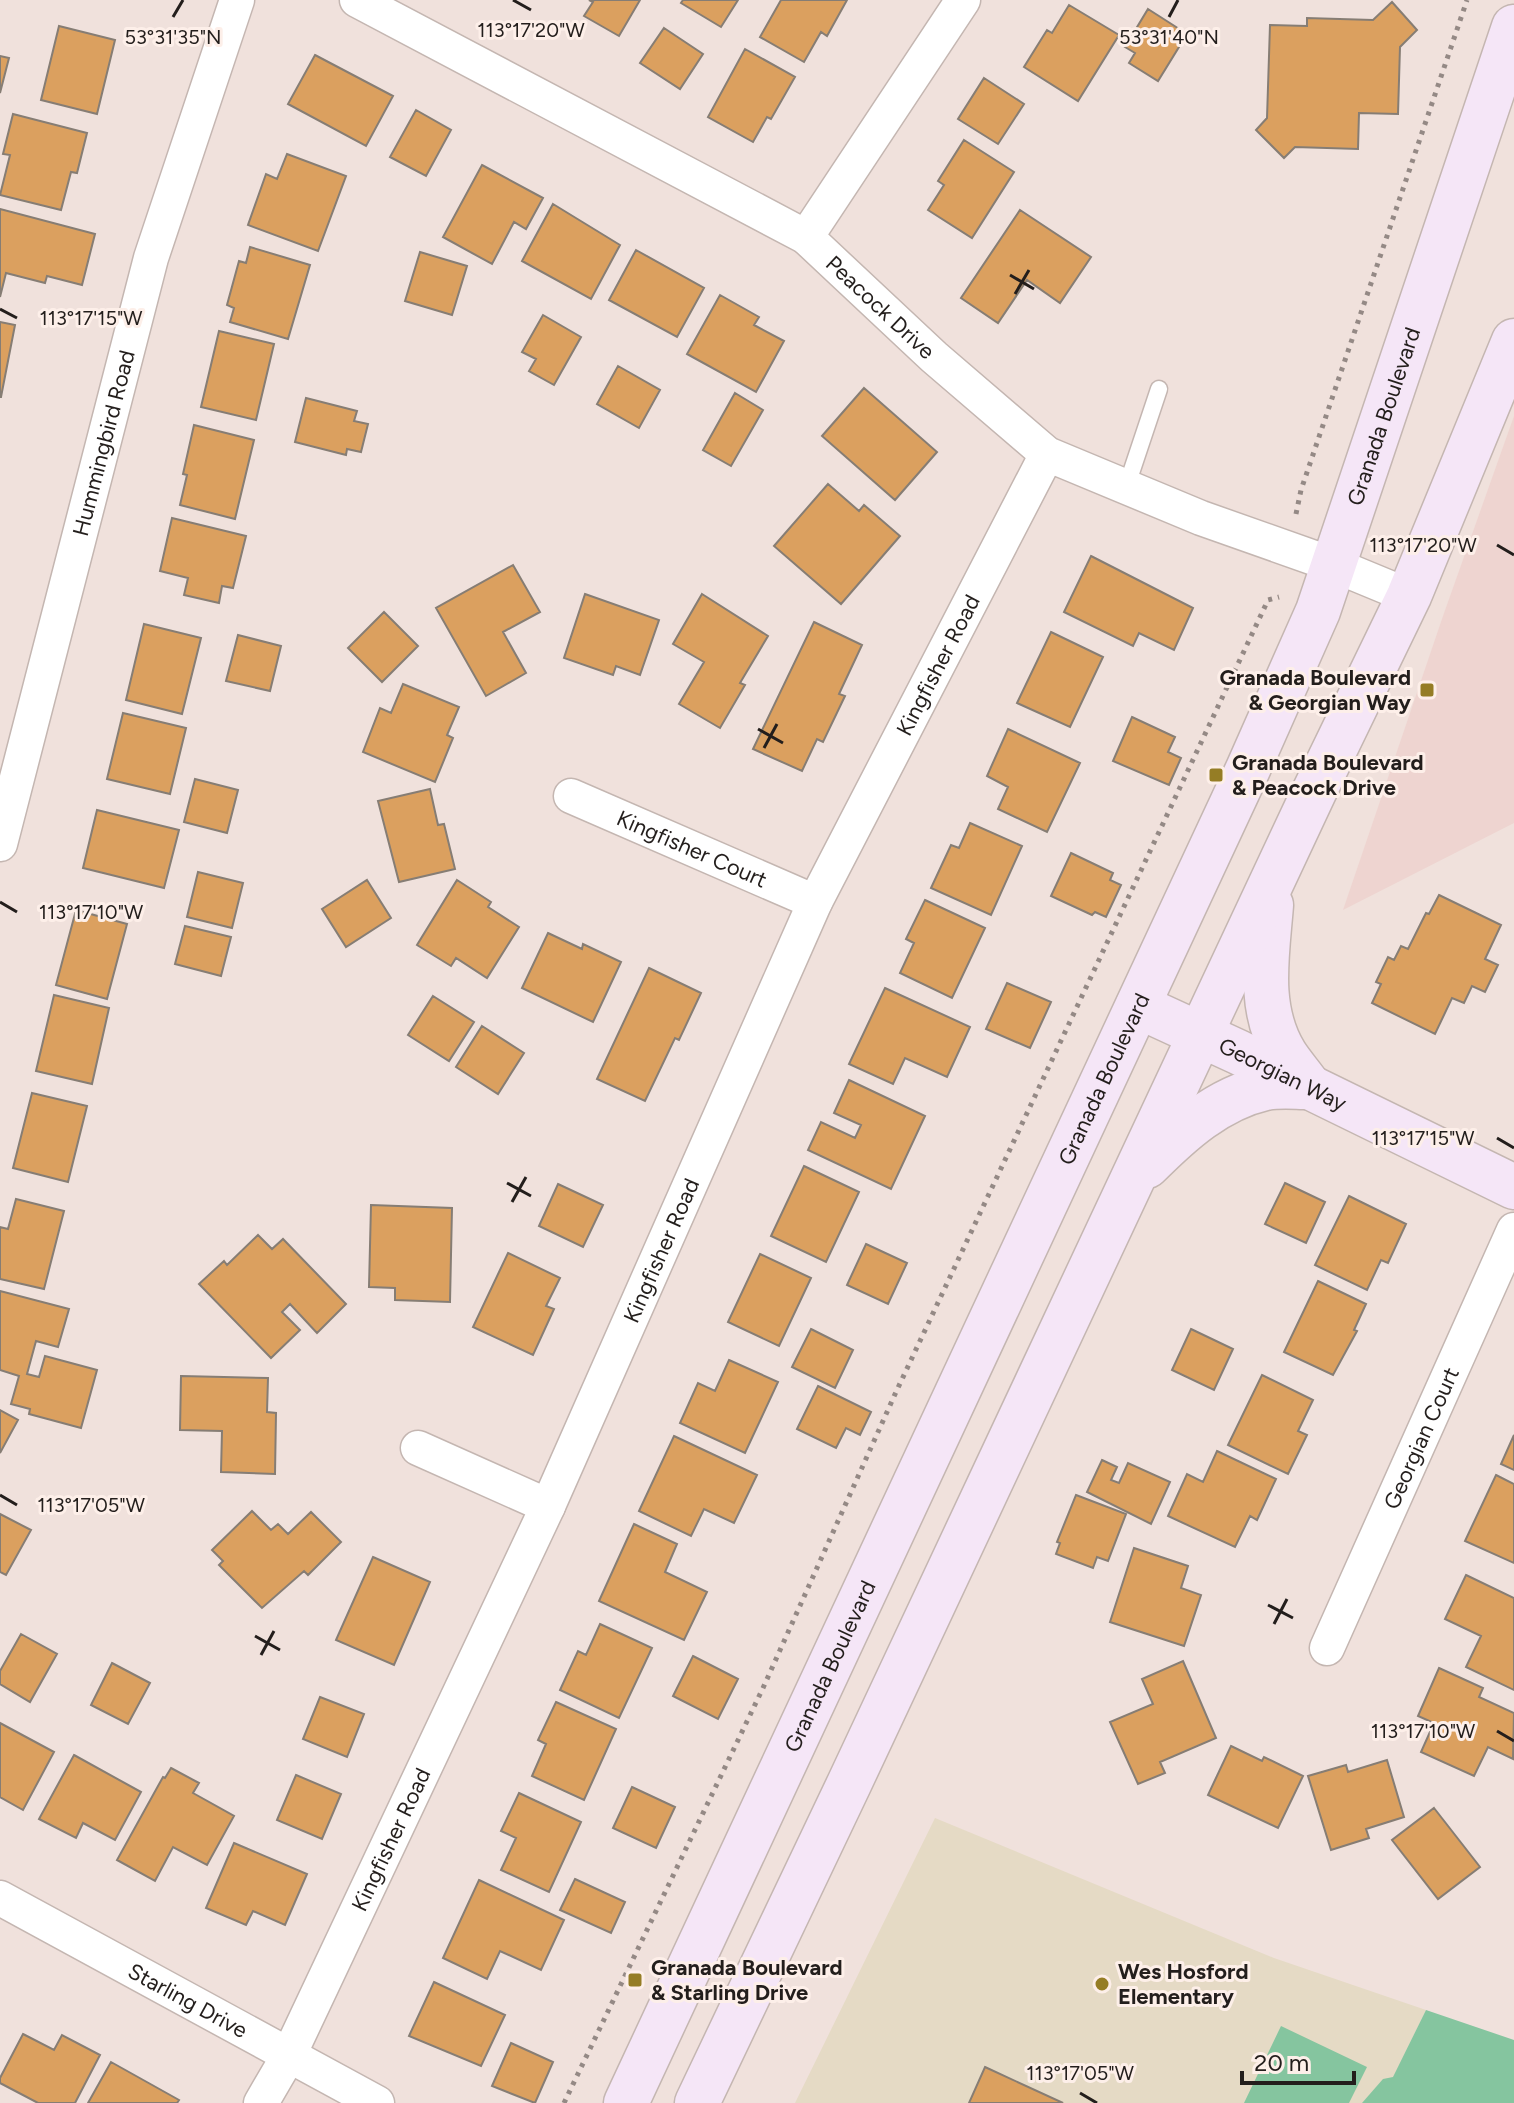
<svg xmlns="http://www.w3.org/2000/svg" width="1514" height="2103" font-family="Figtree,sans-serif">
<rect width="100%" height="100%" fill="#f0e1dc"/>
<path fill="#eed4d0" d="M1514 416V823L1343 910 1443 616Z"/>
<path fill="#e5dac5" d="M935 1818 1274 1958 1426 2010 1381 2103H795Z"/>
<path fill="#85c59f" d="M1426 2010 1514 2040V2103H1362L1383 2079 1393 2077Z
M1281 2026 1367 2067 1349 2103H1244Z"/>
<path fill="#dba05f" stroke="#867d74" stroke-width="2" d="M589 0H640L619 36 584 16 593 2Z
M683 0H738L721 27 681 3Z
M781 0H847L827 36 821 32 804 62 760 37Z
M1392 2 1417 30 1400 47 1398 114 1359 113 1358 149 1295 147 1284 158 1256 130 1267 118 1270 25 1307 26V18L1373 20Z
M1069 5 1119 35 1078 101 1024 67 1047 30 1052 33Z
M1148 9 1187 34 1158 81 1129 63 1135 53 1125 47Z
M59 26 115 40 97 114 41 100Z
M664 28 703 54 680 89 640 63Z
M745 49 795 77 771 119 767 117 753 142 708 117Z
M315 55 393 96 366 146 288 104Z
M0 56 9 58 0 93Z
M984 78 1024 104 998 144 958 119Z
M416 110 451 130 426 176 390 157Z
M13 114 87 133 77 173 71 172 61 210 0 195 10 155 3 154Z
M964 140 1014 172 972 238 928 210 944 185 938 181Z
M287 154 346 176 318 251 248 225 266 174 277 179Z
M482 165 543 198 526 229 514 222 492 264 443 237Z
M553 204 620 245 591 299 522 261Z
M0 209 95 234 82 285 47 276 45 283 6 273 0 297Z
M1020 210 1091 257 1060 303 1027 280 998 323 961 298Z
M250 247 310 265 288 339 230 322 234 308 227 305 239 261 246 263Z
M636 250 704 288 677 337 609 300Z
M420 252 467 266 452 315 405 301Z
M720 295 759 317 754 325 784 341 756 392 687 354Z
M543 315 581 337 554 385 529 371 536 359 522 352Z
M0 322 15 325 1 397H0Z
M219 331 274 344 256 420 201 407Z
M618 366 660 390 639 428 597 404Z
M864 388 937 452 895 500 822 436Z
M735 393 763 410 731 466 703 450Z
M306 398 357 411 354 421 368 424 361 452 347 449 346 455 295 442Z
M194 425 254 440 235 519 180 505 187 475 183 474Z
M828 484 859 511 864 505 900 536 841 604 774 546Z
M172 518 246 536 233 588 222 586 219 603 184 595 188 578 160 571Z
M1091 556 1193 608 1174 650 1139 633 1133 646 1064 612Z
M513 565 540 612 503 632 526 673 486 696 436 608Z
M585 594 659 620 640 675 616 666 613 675 564 658Z
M702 594 768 636 740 683 745 685 720 728 679 704 704 662 673 644Z
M384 612 418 646 382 682 348 648Z
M814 622 862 645 839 694 845 696 823 742 817 739 802 771 753 749Z
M144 624 201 638 182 714 126 700Z
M1051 632 1103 657 1070 727 1017 703Z
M238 635 281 646 270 691 226 681Z
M403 684 459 707 447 735 453 738 435 782 363 752 380 708 391 713Z
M123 713 186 728 170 794 107 779Z
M1132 717 1175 737 1168 752 1181 758 1169 785 1113 761Z
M1008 729 1080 763 1047 832 998 809 1008 787 987 776Z
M195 779 238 790 227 833 184 822Z
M430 789 438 825 444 824 455 869 399 882 378 801Z
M97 810 179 830 164 888 83 868Z
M970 823 1022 846 991 915 931 888 951 845 959 848Z
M1071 853 1113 873 1110 880 1121 885 1106 917 1095 912 1092 915 1051 896Z
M198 872 243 883 232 928 187 917Z
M367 880 391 918 346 947 322 909Z
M457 880 491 902 488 907 519 927 487 978 456 958 451 966 417 945Z
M1439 895 1501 925 1485 959 1498 965 1485 992 1472 986 1464 1003 1452 998 1435 1034 1372 1003 1381 984 1376 982 1388 957 1394 960 1401 946 1408 949 1426 913 1429 914Z
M925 900 985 928 952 998 900 973 914 943 906 939Z
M76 910 127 924 107 999 56 985Z
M185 926 231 937 221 976 175 964Z
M548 933 582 949 583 944 621 962 593 1022 522 988Z
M649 968 701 993 679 1040 675 1038 645 1101 597 1079Z
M1007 983 1051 1002 1030 1048 986 1029Z
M885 988 970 1027 947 1077 905 1058 893 1084 849 1064Z
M54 995 109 1008 92 1084 36 1071Z
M433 996 474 1022 449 1061 408 1035Z
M482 1026 524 1053 498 1094 456 1067Z
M849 1080 925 1116 891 1189 808 1150 821 1122 855 1138 861 1125 834 1113Z
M32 1093 87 1106 68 1182 13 1168Z
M804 1166 859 1192 826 1262 771 1236Z
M1285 1183 1325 1202 1306 1243 1265 1224Z
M558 1184 603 1205 583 1247 539 1226Z
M1349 1196 1406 1224 1388 1263 1381 1260 1367 1290 1315 1265Z
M16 1199 64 1211 44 1289 0 1279V1227L8 1229Z
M371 1205 452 1208 450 1302 395 1300V1288L369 1287Z
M258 1235 272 1249 283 1239 346 1304 317 1333 290 1304 282 1312 300 1330 271 1358 199 1284 224 1261 227 1265Z
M866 1244 907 1263 888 1304 847 1285Z
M508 1253 560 1278 546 1306 554 1309 533 1355 473 1327Z
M760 1254 811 1278 779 1346 728 1322Z
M1318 1281 1366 1304 1354 1330 1357 1331 1333 1375 1284 1352Z
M0 1291 69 1309 58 1347 36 1341 27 1374 39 1377 45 1356 97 1370 81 1428 29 1414 30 1409 11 1404 19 1376 0 1370Z
M811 1329 853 1350 835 1388 792 1367Z
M1191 1329 1233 1349 1214 1390 1172 1370Z
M729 1360 778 1382 745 1453 680 1423 698 1383 715 1391Z
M1262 1375 1313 1400 1298 1431 1307 1435 1288 1474 1228 1445Z
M181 1376 268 1378 267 1412 276 1413 275 1474 221 1472 222 1431 180 1430Z
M818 1386 871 1412 860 1435 846 1428 836 1448 797 1429Z
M0 1410 18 1420 0 1453Z
M1514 1435V1470L1501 1464Z
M674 1436 757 1475 734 1523 704 1509 691 1536 639 1511Z
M1217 1451 1276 1479 1257 1520 1250 1516 1235 1547 1168 1516 1187 1474 1203 1482Z
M1102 1460 1117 1467 1111 1480 1119 1483 1128 1463 1170 1482 1151 1524 1087 1492Z
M1496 1475 1514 1484V1563L1465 1541Z
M1076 1495 1126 1514 1108 1561 1097 1557 1093 1568 1056 1554 1060 1543 1057 1542Z
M252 1511 271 1530 278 1524 288 1534 311 1512 341 1542 308 1575 304 1571 262 1608 219 1565 223 1561 212 1550Z
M0 1514 31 1530 6 1575 0 1572Z
M634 1524 677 1544 665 1572 707 1592 684 1640 599 1601Z
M1134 1548 1188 1566 1181 1588 1201 1595 1184 1646 1110 1622Z
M373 1557 430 1582 394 1665 336 1640Z
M1466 1575 1514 1598V1690L1466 1667 1481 1636 1445 1619Z
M600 1624 652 1648 619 1718 560 1690 578 1651 586 1655Z
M21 1634 57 1654 30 1702 0 1684V1671Z
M693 1656 738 1679 718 1719 673 1696Z
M1183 1661 1216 1738 1160 1762 1165 1773 1138 1784 1110 1722 1153 1704 1142 1679Z
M112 1663 150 1683 128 1724 91 1705Z
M1439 1668 1483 1688 1479 1697 1514 1713 1513 1759 1488 1747 1474 1776 1421 1752 1434 1723 1418 1716Z
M320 1697 364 1714 347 1757 303 1739Z
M556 1702 616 1729 584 1800 532 1776 546 1744 538 1740Z
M0 1723 54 1752 23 1810 0 1797Z
M1231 1746 1262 1761 1264 1757 1303 1776 1278 1828 1208 1795Z
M74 1755 141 1792 115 1840 83 1823 76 1838 39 1819Z
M1387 1760 1404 1817 1366 1829 1369 1838 1331 1850 1308 1776 1346 1765 1348 1772Z
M171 1768 199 1783 193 1793 234 1816 207 1865 173 1847 155 1881 117 1860 163 1777 165 1778Z
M296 1775 341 1794 322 1839 277 1820Z
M632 1787 675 1807 656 1848 613 1828Z
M519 1793 581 1822 549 1892 501 1870 516 1838 501 1831Z
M1434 1808 1480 1867 1438 1899 1392 1840Z
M234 1843 307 1874 285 1925 253 1911 246 1925 206 1908Z
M575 1879 625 1902 611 1933 560 1910Z
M479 1880 564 1920 541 1970 500 1951 487 1979 443 1958Z
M434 1982 505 2015 481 2066 409 2036Z
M23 2034 54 2050 62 2035 100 2055 75 2103H38L0 2083V2078Z
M511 2043 553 2062 535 2103 492 2086Z
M111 2062 179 2100 177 2103H88Z
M985 2067 1063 2103H969Z"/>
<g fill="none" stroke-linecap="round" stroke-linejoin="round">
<defs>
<path id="lane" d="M1126 488 1159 389"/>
<g id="street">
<path id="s1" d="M357 0 806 237 934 357 1047 454 1201 518 1334 565 1409 596"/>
<path d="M806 237 963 0"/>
<path id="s2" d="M571 796 815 902"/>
<path id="s3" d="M0 844 151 258 237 0"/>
<path d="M418 1448 548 1506"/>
<path id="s4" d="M1327 1648 1514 1230"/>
<path id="s5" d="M0 1898 377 2103"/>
<path id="s6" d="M261 2103 289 2055 548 1506 815 902 1047 454"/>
</g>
<g id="secondary">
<path d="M1271 905C1267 956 1257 1008 1285 1054 1292 1065 1301 1075 1308 1085"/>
<path id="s7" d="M1138 1006 1238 1052 1514 1187"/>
<path d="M1147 1166C1181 1132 1217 1099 1265 1088 1280 1085 1295 1087 1309 1087"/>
<path id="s8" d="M626 2103 1248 769 1318 611 1514 27"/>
<path d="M697 2103 849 1784 1314 792 1409 596 1514 341"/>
</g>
</defs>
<use href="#lane" stroke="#c4b6b1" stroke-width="19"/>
<use href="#street" stroke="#c4b6b1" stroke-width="37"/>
<use href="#secondary" stroke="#c4b6b1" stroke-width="47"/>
<path stroke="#948985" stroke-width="5" stroke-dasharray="4 6" stroke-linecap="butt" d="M1296 514 1301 490 1467 0
M564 2103 763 1688 896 1392 1268 600 1279 597"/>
<use href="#lane" stroke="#fff" stroke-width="16"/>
<use href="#street" stroke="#fff" stroke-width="34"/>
<use href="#secondary" stroke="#f5e6f7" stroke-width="44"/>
</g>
<path fill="none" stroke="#231e1c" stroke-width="3" d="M513 0 531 10M173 17 183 0M1169 17 1178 0M1010 275 1034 289M1015 294 1029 270M0 309 17 318M1497 545 1514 555M758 729 783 743M764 748 777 724M0 902 17 912M1497 1138 1514 1148M507 1183 531 1196M512 1202 526 1177M0 1495 17 1505M1268 1605 1293 1618M1274 1624 1287 1599M255 1636 280 1650M261 1655 274 1631M1497 1731 1514 1741M1080 2093 1097 2103"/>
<g fill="#957d25" stroke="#fdefe9" stroke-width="3">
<rect x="1419" y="682" width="16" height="16" rx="4"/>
<rect x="1208" y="767" width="16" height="16" rx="4"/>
<rect x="627" y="1972" width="16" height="16" rx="4"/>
<circle cx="1102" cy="1984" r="8"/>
</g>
<g text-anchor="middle" stroke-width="6" stroke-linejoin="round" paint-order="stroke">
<g font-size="22" fill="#231e1c" stroke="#fdefe9">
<text dy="8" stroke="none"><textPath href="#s1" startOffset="610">Peacock Drive</textPath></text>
<text dy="8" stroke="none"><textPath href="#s8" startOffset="1850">Granada Boulevard</textPath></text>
<text dy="8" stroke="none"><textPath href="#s3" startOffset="414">Hummingbird Road</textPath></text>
<text dy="8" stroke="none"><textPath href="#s6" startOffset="1590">Kingfisher Road</textPath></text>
<text dy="8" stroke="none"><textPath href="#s2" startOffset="132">Kingfisher Court</textPath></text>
<text dy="8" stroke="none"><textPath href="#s7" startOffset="160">Georgian Way</textPath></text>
<text dy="8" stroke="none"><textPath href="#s8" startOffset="1130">Granada Boulevard</textPath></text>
<text dy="8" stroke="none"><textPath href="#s6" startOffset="942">Kingfisher Road</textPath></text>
<text dy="8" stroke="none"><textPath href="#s4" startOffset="230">Georgian Court</textPath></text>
<text dy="8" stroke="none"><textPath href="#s8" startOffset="482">Granada Boulevard</textPath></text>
<text dy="8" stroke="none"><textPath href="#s6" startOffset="294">Kingfisher Road</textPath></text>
<text dy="8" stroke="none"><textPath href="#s5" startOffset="214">Starling Drive</textPath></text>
</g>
<g font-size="22" font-weight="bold" fill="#231e1c" stroke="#fdefe9" text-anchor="start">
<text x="1411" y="685" text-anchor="end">Granada Boulevard<tspan x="1411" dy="25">&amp; Georgian Way</tspan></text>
<text x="1232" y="770">Granada Boulevard<tspan x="1232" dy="25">&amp; Peacock Drive</tspan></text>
<text x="651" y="1975">Granada Boulevard<tspan x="651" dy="25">&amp; Starling Drive</tspan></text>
<text x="1118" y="1979">Wes Hosford<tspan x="1118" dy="25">Elementary</tspan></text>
</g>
</g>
<g font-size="20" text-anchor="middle" fill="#231e1c" stroke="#fdefe9" stroke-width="6" stroke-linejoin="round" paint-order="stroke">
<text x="531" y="37">113°17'20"W</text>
<text x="173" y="44">53°31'35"N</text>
<text x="1169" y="44">53°31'40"N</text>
<text x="91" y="325">113°17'15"W</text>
<text x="1423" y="552">113°17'20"W</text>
<text x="91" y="919">113°17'10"W</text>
<text x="1423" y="1145">113°17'15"W</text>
<text x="91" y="1512">113°17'05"W</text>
<text x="1423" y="1738">113°17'10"W</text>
<text x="1080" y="2080">113°17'05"W</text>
</g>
<path d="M1242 2071v12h112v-12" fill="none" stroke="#231e1c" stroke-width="4"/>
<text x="1254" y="2071" font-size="24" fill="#231e1c" stroke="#fdefe9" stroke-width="6" paint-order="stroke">20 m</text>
</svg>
